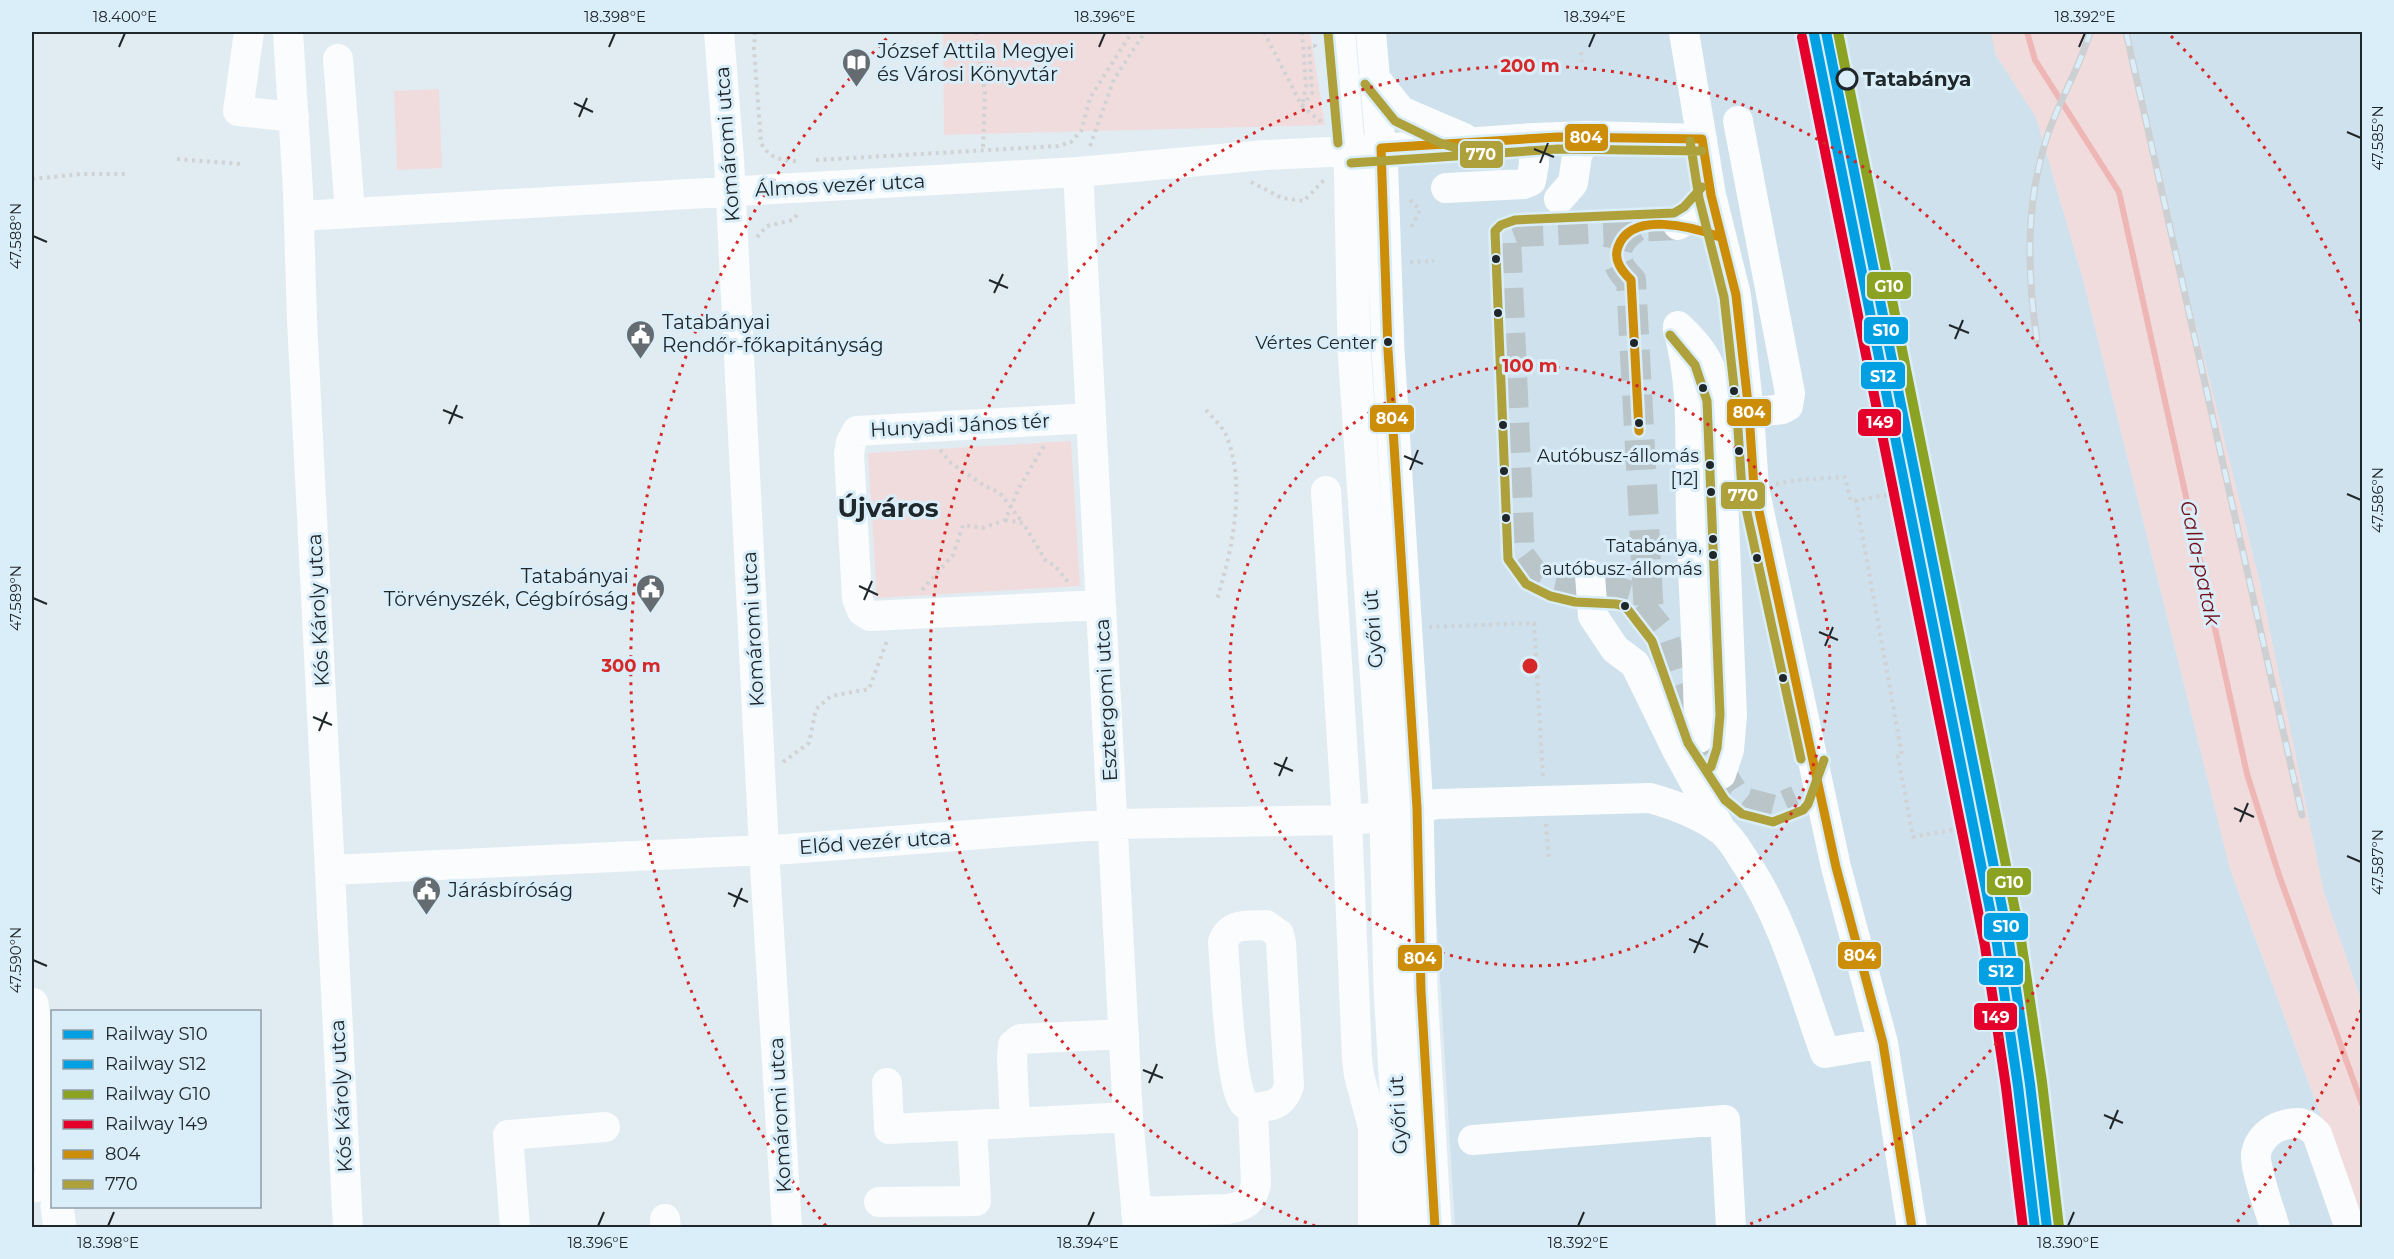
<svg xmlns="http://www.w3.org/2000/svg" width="2394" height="1259" font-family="Montserrat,sans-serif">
<rect width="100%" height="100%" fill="#e1ecf2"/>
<path fill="#cee1ec" d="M1383 32H1991L1996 55 2036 117 2084 283 2230 869 2322 1119 2357 1227H1455Z
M2123 32H2362V1003L2324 893 2260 584Z"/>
<path fill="#f1dcdd" d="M943 32H1310L1325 125 944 135Z
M1991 32H2123L2260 584 2324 893 2362 1003V1227L2230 869 2084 283 2036 117 1996 55Z
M439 89 442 168 397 170 394 91Z
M1071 441 1080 586 877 598 868 453Z"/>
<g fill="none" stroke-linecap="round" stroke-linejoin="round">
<path stroke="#eeb6b5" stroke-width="6" d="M2027 32 2035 60 2119 192 2247 774 2279 875 2362 1104"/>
<path stroke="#bac5ca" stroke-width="30" stroke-dasharray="30 15" stroke-linecap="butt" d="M1678 225 1517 232 1506 236 1520 556 1534 575 1554 585 1577 590 1618 592 1632 596 1663 635 1699 738 1732 791 1747 803 1774 810 1797 800
M1636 227C1613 242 1610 261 1631 280L1649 616"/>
<path stroke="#d0d2d4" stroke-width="4" stroke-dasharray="3 4.5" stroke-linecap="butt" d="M755 32 754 49 761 143C769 158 781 161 797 161
M976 32 985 93 983 149
M1264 32 1302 106 1324 124
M1302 32 1306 87 1303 102
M1581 52 1582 62
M1302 106 1312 93 1309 46H1315V48
M1090 146 1114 79 1145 32
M177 159 241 164
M816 160 1058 146 1071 142 1081 131 1090 98 1132 32
M32 179 81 174H129
M1251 182 1282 198 1304 201 1324 180
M1410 200 1420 210 1411 228
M757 237 767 226 793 220 799 212
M1410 262 1434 261
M1206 410C1212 417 1222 426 1226 435 1247 484 1232 551 1217 599
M940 450 951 463 985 486 1000 493 1023 523
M1776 484 1797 480 1845 477 1851 501 1923 489
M1856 500 1902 755 1898 756 1913 837 1991 823
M1005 520 1023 523 1046 561 1055 566 1069 583
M922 590 953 555 963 525 982 528 1005 520 1019 488 1045 444
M1429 627 1534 623 1543 778
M783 762 809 743 816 709 831 696 869 689 888 638
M1546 824 1549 859"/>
<path stroke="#fafcfd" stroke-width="30" d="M249 32 238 111 294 117
M288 32 298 191 302 320 348 1228
M719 32 729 159 764 849 787 1228
M1340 32 1350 151
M1371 32 1381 148
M1684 32 1711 195 1736 295 1749 413 1754 488 1836 867 1883 1043 1912 1228
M338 59 350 212
M1374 77 1401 111 1464 138
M1738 121 1790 393 1788 406 1783 409 1749 413
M1078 172 1128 1117 1138 1228
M1446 188 1524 184 1531 181 1534 164 1533 138
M1559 199 1573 183 1577 155 1587 136
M299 216 1078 172 1265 155 1350 151 1533 138 1587 136 1702 139
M1678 225 1692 216 1711 195
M1678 326C1705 351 1711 364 1719 399L1732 715 1729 750 1721 774
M1678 329C1695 390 1689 452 1691 515 1693 589 1699 664 1699 738
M1091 418 857 431 851 442 849 454 857 598 862 611 870 616 1101 605
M1326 491 1347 820 1357 1059 1359 1075 1373 1127V1221
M1590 575 1593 616 1615 649 1635 664 1677 750 1721 830
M331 870 788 849 1113 824 1347 820 1386 817 1437 804 1650 798C1675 805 1700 814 1721 830 1732 839 1738 851 1746 863 1784 920 1802 989 1825 1053L1883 1043
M1266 925 1279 934 1281 943 1289 1086C1286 1095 1282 1102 1272 1105 1263 1107 1252 1110 1245 1104 1230 1092 1225 967 1223 942 1230 922 1249 926 1266 925Z
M887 1083 889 1129 972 1125
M1015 1123 1012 1059 1013 1045 1020 1039 1124 1034
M1473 1140 1725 1120 1731 1228
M32 1187 52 1186
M879 1202 976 1201 972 1125 1128 1117
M1136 1212 1228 1209C1245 1206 1252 1202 1256 1184L1253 1108
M665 1219 666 1228
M515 1228 508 1135 605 1127
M2275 1228C2270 1210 2255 1171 2256 1154 2258 1140 2271 1128 2284 1125 2300 1121 2305 1122 2317 1134L2350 1228"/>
<path stroke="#fafcfd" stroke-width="33" d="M1381 148 1388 350 1417 808 1421 991 1435 1228
M1350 151 1354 349 1386 817 1390 987 1404 1228
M32 1004 52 1175
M57 1206 60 1228"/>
<defs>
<path id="rail" d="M2126 32 2302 815
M2037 340C2027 271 2025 202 2048 134 2060 99 2080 67 2090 32"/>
</defs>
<use href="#rail" stroke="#cdd0d2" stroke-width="7"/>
<use href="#rail" stroke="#daeef9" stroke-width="4.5" stroke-dasharray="14" stroke-linecap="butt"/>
<defs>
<path id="bus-1" d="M1702 139 1711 195 1736 295 1749 413 1754 488 1836 867 1883 1043 1912 1228
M1381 148 1388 350 1417 808 1421 991 1435 1228
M1381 148 1558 137 1702 139
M1639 431 1631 280C1622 271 1613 260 1618 247 1631 210 1693 227 1720 237"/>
<path id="bus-2" d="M1328 33 1338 143
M1365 84 1395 121 1440 143 1472 153
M1690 141 1699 198 1724 297 1737 414 1742 490 1801 759
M1351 163 1558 149 1702 151
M1702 187 1684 207 1674 213 1515 220 1501 225 1495 231 1508 559 1526 584 1550 596 1575 602 1616 604 1625 606 1652 641 1688 743 1725 800 1742 814 1773 822 1803 810 1808 804 1824 760
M1670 335 1695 365 1707 401 1720 715 1717 748 1711 767"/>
</defs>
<use href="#bus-1" stroke="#daeef9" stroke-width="14"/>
<use href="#bus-2" stroke="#daeef9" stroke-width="14"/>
<use href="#bus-1" stroke="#cc8d09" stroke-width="9"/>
<use href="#bus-2" stroke="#aea03b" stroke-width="9"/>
<defs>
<path id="rail-1" d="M1826 32 2009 942 2030 1084 2047 1228"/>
<path id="rail-2" d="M1814 34 1997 944 2018 1086 2035 1228"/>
<path id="rail-3" d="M1838 32 2021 940 2042 1082 2059 1227"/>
<path id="rail-4" d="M1802 37 1985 946 2006 1087 2023 1228"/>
</defs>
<use href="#rail-1" stroke="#daeef9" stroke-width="15"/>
<use href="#rail-2" stroke="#daeef9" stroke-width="15"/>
<use href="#rail-3" stroke="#daeef9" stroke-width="15"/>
<use href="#rail-4" stroke="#daeef9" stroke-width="15"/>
<use href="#rail-1" stroke="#00a0e3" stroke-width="10"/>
<use href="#rail-2" stroke="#00a0e3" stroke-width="10"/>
<use href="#rail-3" stroke="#8ca222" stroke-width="10"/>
<use href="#rail-4" stroke="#e4002b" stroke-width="10"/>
</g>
<path fill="none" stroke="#20272b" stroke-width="2" d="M119 47 125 33M609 47 615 33M1099 47 1105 33M1589 47 1595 33M2079 47 2085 33M574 103 593 112M579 117 587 98M2347 132 2361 138M1534 149 1554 157M1540 163 1548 143M33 236 47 242M989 280 1008 288M994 293 1003 274M1949 325 1969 333M1955 339 1963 320M443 410 463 418M449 424 457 405M1404 456 1423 464M1410 470 1418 450M2347 494 2361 500M859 586 878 595M33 598 47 604M864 600 872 581M1819 632 1838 640M1825 646 1833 627M313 717 332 725M319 731 327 712M1274 763 1293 771M1279 776 1287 757M2234 808 2254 817M2240 822 2248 803M2347 856 2361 862M728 893 748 902M734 907 742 888M1689 939 1708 947M1694 953 1703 933M33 960 47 966M1143 1070 1163 1078M1149 1083 1157 1064M2104 1115 2123 1123M2110 1129 2118 1110M108 1226 114 1212M598 1226 604 1212M1088 1226 1094 1212M1578 1226 1584 1212M2068 1226 2074 1212"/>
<g fill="none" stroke="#d62828" stroke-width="3" stroke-dasharray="3 6">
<circle cx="1530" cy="666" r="300"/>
<path d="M1315 1226A600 600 0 1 1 1745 1226"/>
<path d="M2361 1010A899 899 0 0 1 2234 1226M826 1226A899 899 0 0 1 889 36M2171 36A899 899 0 0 1 2361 322"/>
</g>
<defs>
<symbol id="library-pin" viewBox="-11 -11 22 30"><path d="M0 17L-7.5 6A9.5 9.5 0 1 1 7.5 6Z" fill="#646c71" stroke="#daeef9"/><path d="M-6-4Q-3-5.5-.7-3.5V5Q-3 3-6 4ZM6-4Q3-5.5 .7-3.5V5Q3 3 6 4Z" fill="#fff"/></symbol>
<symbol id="civic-pin" viewBox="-11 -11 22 30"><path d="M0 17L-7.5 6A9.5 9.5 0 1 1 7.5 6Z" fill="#646c71" stroke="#daeef9"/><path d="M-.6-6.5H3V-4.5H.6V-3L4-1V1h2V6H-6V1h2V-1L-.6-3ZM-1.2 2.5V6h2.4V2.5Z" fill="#fff"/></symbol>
</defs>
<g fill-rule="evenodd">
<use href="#library-pin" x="840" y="46" width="33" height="45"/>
<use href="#civic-pin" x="624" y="318" width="33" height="45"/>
<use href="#civic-pin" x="634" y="572" width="33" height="45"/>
<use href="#civic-pin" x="410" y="874" width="33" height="45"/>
</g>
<circle fill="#daeef9" stroke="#20272b" stroke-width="3" cx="1847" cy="79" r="10"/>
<g fill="#20272b" stroke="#daeef9" stroke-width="2">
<circle cx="1496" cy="259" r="5"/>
<circle cx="1498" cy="313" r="5"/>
<circle cx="1388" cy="342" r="5"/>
<circle cx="1634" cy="343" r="5"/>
<circle cx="1703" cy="388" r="5"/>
<circle cx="1734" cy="391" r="5"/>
<circle cx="1639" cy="423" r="5"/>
<circle cx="1503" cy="425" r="5"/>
<circle cx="1739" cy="451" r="5"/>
<circle cx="1710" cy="465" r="5"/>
<circle cx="1504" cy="471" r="5"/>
<circle cx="1711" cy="492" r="5"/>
<circle cx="1506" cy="518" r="5"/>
<circle cx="1713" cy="539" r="5"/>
<circle cx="1713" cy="555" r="5"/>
<circle cx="1757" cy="558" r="5"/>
<circle cx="1625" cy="606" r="5"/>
<circle cx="1783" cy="678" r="5"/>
</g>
<g text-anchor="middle" stroke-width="6" stroke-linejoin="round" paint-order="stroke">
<g font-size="18" fill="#20272b" stroke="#daeef9" text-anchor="end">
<text x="1377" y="349">Vértes Center</text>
<text x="1699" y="462">Autóbusz-állomás<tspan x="1699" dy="23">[12]</tspan></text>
<text x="1702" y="552">Tatabánya,<tspan x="1702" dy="23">autóbusz-állomás</tspan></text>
</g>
<g font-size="20" fill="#20272b" stroke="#daeef9" text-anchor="start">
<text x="877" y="58">József Attila Megyei<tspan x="877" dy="23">és Városi Könyvtár</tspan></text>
<text x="662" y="329">Tatabányai<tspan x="662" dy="23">Rendőr-főkapitányság</tspan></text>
<text x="629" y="583" text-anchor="end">Tatabányai<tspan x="629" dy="23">Törvényszék, Cégbíróság</tspan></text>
<text x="448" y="897">Járásbíróság</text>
</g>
<g font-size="20" font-weight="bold" fill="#20272b" stroke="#daeef9" text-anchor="start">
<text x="1863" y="86">Tatabánya</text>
</g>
<g font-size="20" fill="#20272b" stroke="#daeef9">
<text transform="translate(727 144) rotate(-94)" y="7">Komáromi utca</text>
<text transform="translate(840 185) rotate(-3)" y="7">Álmos vezér utca</text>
<text transform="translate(960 425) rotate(-3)" y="7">Hunyadi János tér</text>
<text transform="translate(318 610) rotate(-93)" y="7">Kós Károly utca</text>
<text transform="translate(753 629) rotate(-93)" y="7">Komáromi utca</text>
<text transform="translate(1373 629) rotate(-94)" y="7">Győri út</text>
<text transform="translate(1106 700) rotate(-93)" y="7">Esztergomi utca</text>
<text transform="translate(875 842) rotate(-4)" y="7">Előd vezér utca</text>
<text transform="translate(341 1096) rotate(-93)" y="7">Kós Károly utca</text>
<text transform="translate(780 1115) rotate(-93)" y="7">Komáromi utca</text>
<text transform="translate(1398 1115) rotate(-93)" y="7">Győri út</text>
</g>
<g font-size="21" font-style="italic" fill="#73101a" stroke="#daeef9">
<text transform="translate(2200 563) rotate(78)" y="7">Galla-patak</text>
</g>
<g font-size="26" font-weight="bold" fill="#20272b" stroke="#daeef9">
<text x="888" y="517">Újváros</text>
</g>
</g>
<circle cx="1530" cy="666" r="9" fill="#d62828" stroke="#daeef9" stroke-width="3"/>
<g font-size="18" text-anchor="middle" font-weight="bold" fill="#d62828" stroke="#daeef9" stroke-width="6" stroke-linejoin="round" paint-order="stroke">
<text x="1530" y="72">200 m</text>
<text x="1530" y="372">100 m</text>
<text x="631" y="672">300 m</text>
</g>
<g stroke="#daeef9" stroke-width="2">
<rect x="1564" y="123" width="45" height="29" rx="6" fill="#cc8d09"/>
<rect x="1459" y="140" width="45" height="29" rx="6" fill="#aea03b"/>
<rect x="1866" y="271" width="46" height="29" rx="6" fill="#8ca222"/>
<rect x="1863" y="316" width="46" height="29" rx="6" fill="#00a0e3"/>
<rect x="1860" y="361" width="46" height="29" rx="6" fill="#00a0e3"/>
<rect x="1726" y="398" width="46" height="29" rx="6" fill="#cc8d09"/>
<rect x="1369" y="404" width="46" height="29" rx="6" fill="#cc8d09"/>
<rect x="1857" y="408" width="45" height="29" rx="6" fill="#e4002b"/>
<rect x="1720" y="481" width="46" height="29" rx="6" fill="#aea03b"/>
<rect x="1986" y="867" width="46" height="29" rx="6" fill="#8ca222"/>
<rect x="1983" y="912" width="46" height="29" rx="6" fill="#00a0e3"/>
<rect x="1837" y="941" width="45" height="29" rx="6" fill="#cc8d09"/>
<rect x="1397" y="944" width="46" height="28" rx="6" fill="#cc8d09"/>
<rect x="1978" y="957" width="46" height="29" rx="6" fill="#00a0e3"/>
<rect x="1973" y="1002" width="45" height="29" rx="6" fill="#e4002b"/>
</g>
<g font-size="16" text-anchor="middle" font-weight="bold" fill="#fff">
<text x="1586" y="143">804</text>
<text x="1481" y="160">770</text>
<text x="1889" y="292">G10</text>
<text x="1886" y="336">S10</text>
<text x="1883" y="382">S12</text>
<text x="1749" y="418">804</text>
<text x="1392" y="424">804</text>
<text x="1880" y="428">149</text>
<text x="1743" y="501">770</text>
<text x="2009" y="888">G10</text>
<text x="2006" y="932">S10</text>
<text x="1860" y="961">804</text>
<text x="1420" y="964">804</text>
<text x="2001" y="977">S12</text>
<text x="1996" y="1023">149</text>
</g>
<rect width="2394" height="1259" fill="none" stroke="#daeef9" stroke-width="66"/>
<rect x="51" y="1010" width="210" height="198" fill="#daeef9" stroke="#909ea7" stroke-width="1.5"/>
<rect x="63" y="1030" width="30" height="9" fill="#00a0e3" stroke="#909ea7" stroke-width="1.5"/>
<text x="105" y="1040" font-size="18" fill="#20272b">Railway S10</text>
<rect x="63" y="1060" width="30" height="9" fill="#00a0e3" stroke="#909ea7" stroke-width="1.5"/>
<text x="105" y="1070" font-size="18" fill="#20272b">Railway S12</text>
<rect x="63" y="1090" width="30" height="9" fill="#8ca222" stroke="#909ea7" stroke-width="1.5"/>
<text x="105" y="1100" font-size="18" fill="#20272b">Railway G10</text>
<rect x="63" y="1120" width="30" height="9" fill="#e4002b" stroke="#909ea7" stroke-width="1.5"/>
<text x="105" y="1130" font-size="18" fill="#20272b">Railway 149</text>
<rect x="63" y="1150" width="30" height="9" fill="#cc8d09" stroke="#909ea7" stroke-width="1.5"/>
<text x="105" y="1160" font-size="18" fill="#20272b">804</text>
<rect x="63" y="1180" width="30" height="9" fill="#aea03b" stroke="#909ea7" stroke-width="1.5"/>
<text x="105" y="1190" font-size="18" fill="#20272b">770</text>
<rect x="33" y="33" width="2328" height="1193" fill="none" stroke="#20272b" stroke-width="2"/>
<g font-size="15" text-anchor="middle" fill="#20272b">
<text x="125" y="22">18.400°E</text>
<text x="615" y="22">18.398°E</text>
<text x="1105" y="22">18.396°E</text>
<text x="1595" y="22">18.394°E</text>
<text x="2085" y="22">18.392°E</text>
<text transform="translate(2378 138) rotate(-90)" y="5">47.585°N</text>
<text transform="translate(16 236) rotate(-90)" y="5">47.588°N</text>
<text transform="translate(2378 500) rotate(-90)" y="5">47.586°N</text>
<text transform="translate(16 598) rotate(-90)" y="5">47.589°N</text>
<text transform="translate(2378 862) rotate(-90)" y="5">47.587°N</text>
<text transform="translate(16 960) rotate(-90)" y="5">47.590°N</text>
<text x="108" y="1248">18.398°E</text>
<text x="598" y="1248">18.396°E</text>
<text x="1088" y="1248">18.394°E</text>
<text x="1578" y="1248">18.392°E</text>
<text x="2068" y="1248">18.390°E</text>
</g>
</svg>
